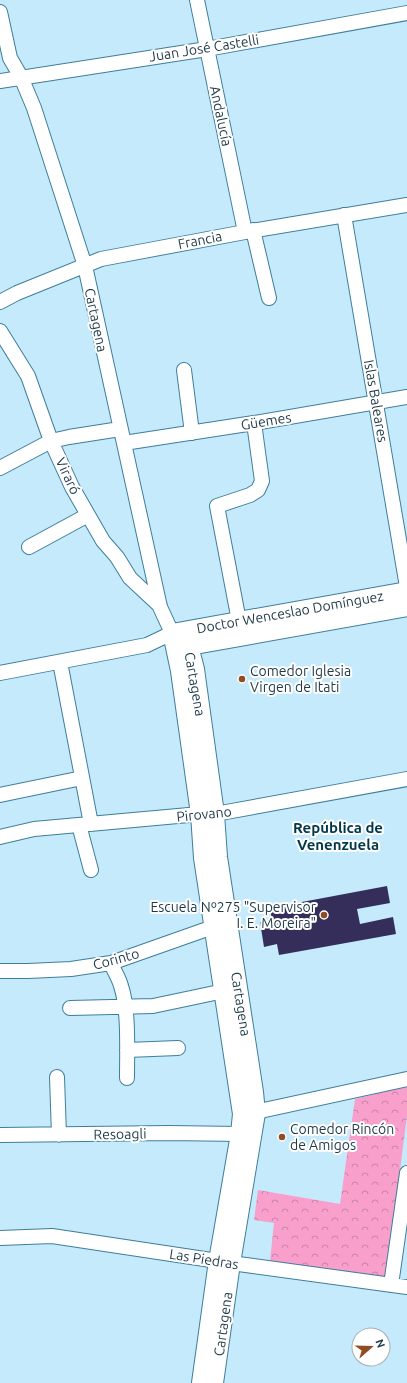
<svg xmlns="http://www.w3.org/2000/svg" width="407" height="1383" font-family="Ubuntu,sans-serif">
<defs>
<pattern id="park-crowns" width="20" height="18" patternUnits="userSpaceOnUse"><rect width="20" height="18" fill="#f8a0cb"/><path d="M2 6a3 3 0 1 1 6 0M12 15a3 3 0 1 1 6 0" fill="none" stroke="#c883a7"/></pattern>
</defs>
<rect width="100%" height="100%" fill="#c4eafc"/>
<path fill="url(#park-crowns)" d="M407 1086V1116L386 1278 270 1261 274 1223 254 1220 258 1190 340 1204 355 1099Z"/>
<path fill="#352d5a" d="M387 886 390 903 357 909 360 924 393 917 396 934 279 955 277 944 264 947 260 922 272 920 270 908Z"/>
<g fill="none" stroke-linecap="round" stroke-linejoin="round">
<defs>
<path id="minor" d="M197 0 245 232
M0 12 10 58 21 77 34 108 85 266 160 607 172 633 147 645 0 673
M0 81 207 49 407 13
M344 215 407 587
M253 230 269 298
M0 302 17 293 101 259 245 232 407 205
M0 331 28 376 51 441 72 487 103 541 117 557 130 578 160 606
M184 370 192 433
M124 443 254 423 407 397
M0 468 51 441 69 437 120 429
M29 547 88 515
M239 621 217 506 250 495 258 490 262 481 254 423
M60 662 91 824
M0 795 82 778
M79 825 91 870
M0 837 34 829 200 814H215L407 779
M111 963C114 971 119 978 121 986 129 1009 127 1052 127 1078
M0 971H28L71 969 111 963 213 927 222 925
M70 1008 153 1006 224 991
M127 1050 178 1048
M57 1077 59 1135
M246 1114 407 1079
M0 1135 169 1133 240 1134
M0 1238 52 1236 231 1263 407 1287
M391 1285 407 1173"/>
<path id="major" d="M172 633 189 646 195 669 215 814 218 857 254 1092 256 1113 231 1263 214 1383
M172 633 180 671 200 814 203 858 242 1114 240 1134 218 1261 201 1383
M172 633 407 591
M178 648 407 607"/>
</defs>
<use href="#minor" stroke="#3e7e9a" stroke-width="16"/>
<use href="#major" stroke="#3e7e9a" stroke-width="20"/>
<use href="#minor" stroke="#fff" stroke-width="14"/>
<use href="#major" stroke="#fff" stroke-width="18"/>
</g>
<g fill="#914c22" stroke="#fff" stroke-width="1.5">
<circle cx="242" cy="679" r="4"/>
<circle cx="324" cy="915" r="4"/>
<circle cx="282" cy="1137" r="4"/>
</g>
<g text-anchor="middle" stroke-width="4" stroke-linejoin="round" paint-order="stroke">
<g font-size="14" fill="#1f3946" stroke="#fff">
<text transform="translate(204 48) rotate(-9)" y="5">Juan José Castelli</text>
<text transform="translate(221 116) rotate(78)" y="5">Andalucía</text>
<text transform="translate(200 240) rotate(-11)" y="5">Francia</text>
<text transform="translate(96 320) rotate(78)" y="5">Cartagena</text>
<text transform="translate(376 401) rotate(80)" y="5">Islas Baleares</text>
<text transform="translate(266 421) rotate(-9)" y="5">Güemes</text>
<text transform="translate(68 476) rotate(65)" y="5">Viraró</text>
<text transform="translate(290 612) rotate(-10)" y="5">Doctor Wenceslao Domínguez</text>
<text transform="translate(195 684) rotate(80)" y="5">Cartagena</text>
<text transform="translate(204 814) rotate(-6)" y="5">Pirovano</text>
<text transform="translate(116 959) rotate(-15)" y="5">Corinto</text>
<text transform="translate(241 1004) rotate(81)" y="5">Cartagena</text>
<text transform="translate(120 1134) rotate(-1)" y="5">Resoagli</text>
<text transform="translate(204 1259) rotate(9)" y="5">Las Piedras</text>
<text transform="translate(223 1324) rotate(-82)" y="5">Cartagena</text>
</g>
<g font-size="14" fill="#1f3946" stroke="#fff" text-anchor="start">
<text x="250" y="676">Comedor Iglesia<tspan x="250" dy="16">Virgen de Itati</tspan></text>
<text x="316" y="912" text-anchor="end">Escuela Nº275 "Supervisor<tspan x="316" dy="16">I. E. Moreira"</tspan></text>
<text x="290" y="1134">Comedor Rincón<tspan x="290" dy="16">de Amigos</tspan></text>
</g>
<g font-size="15" font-weight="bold" fill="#00374b" stroke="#fff">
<text x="338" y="833">República de<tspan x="338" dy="17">Venenzuela</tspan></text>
</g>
</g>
<g transform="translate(371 1347) rotate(70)"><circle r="19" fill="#ffffff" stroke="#a5b0b5"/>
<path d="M0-3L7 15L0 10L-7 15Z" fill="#914c22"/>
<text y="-6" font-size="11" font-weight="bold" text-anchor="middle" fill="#1f3946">N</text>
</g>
</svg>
